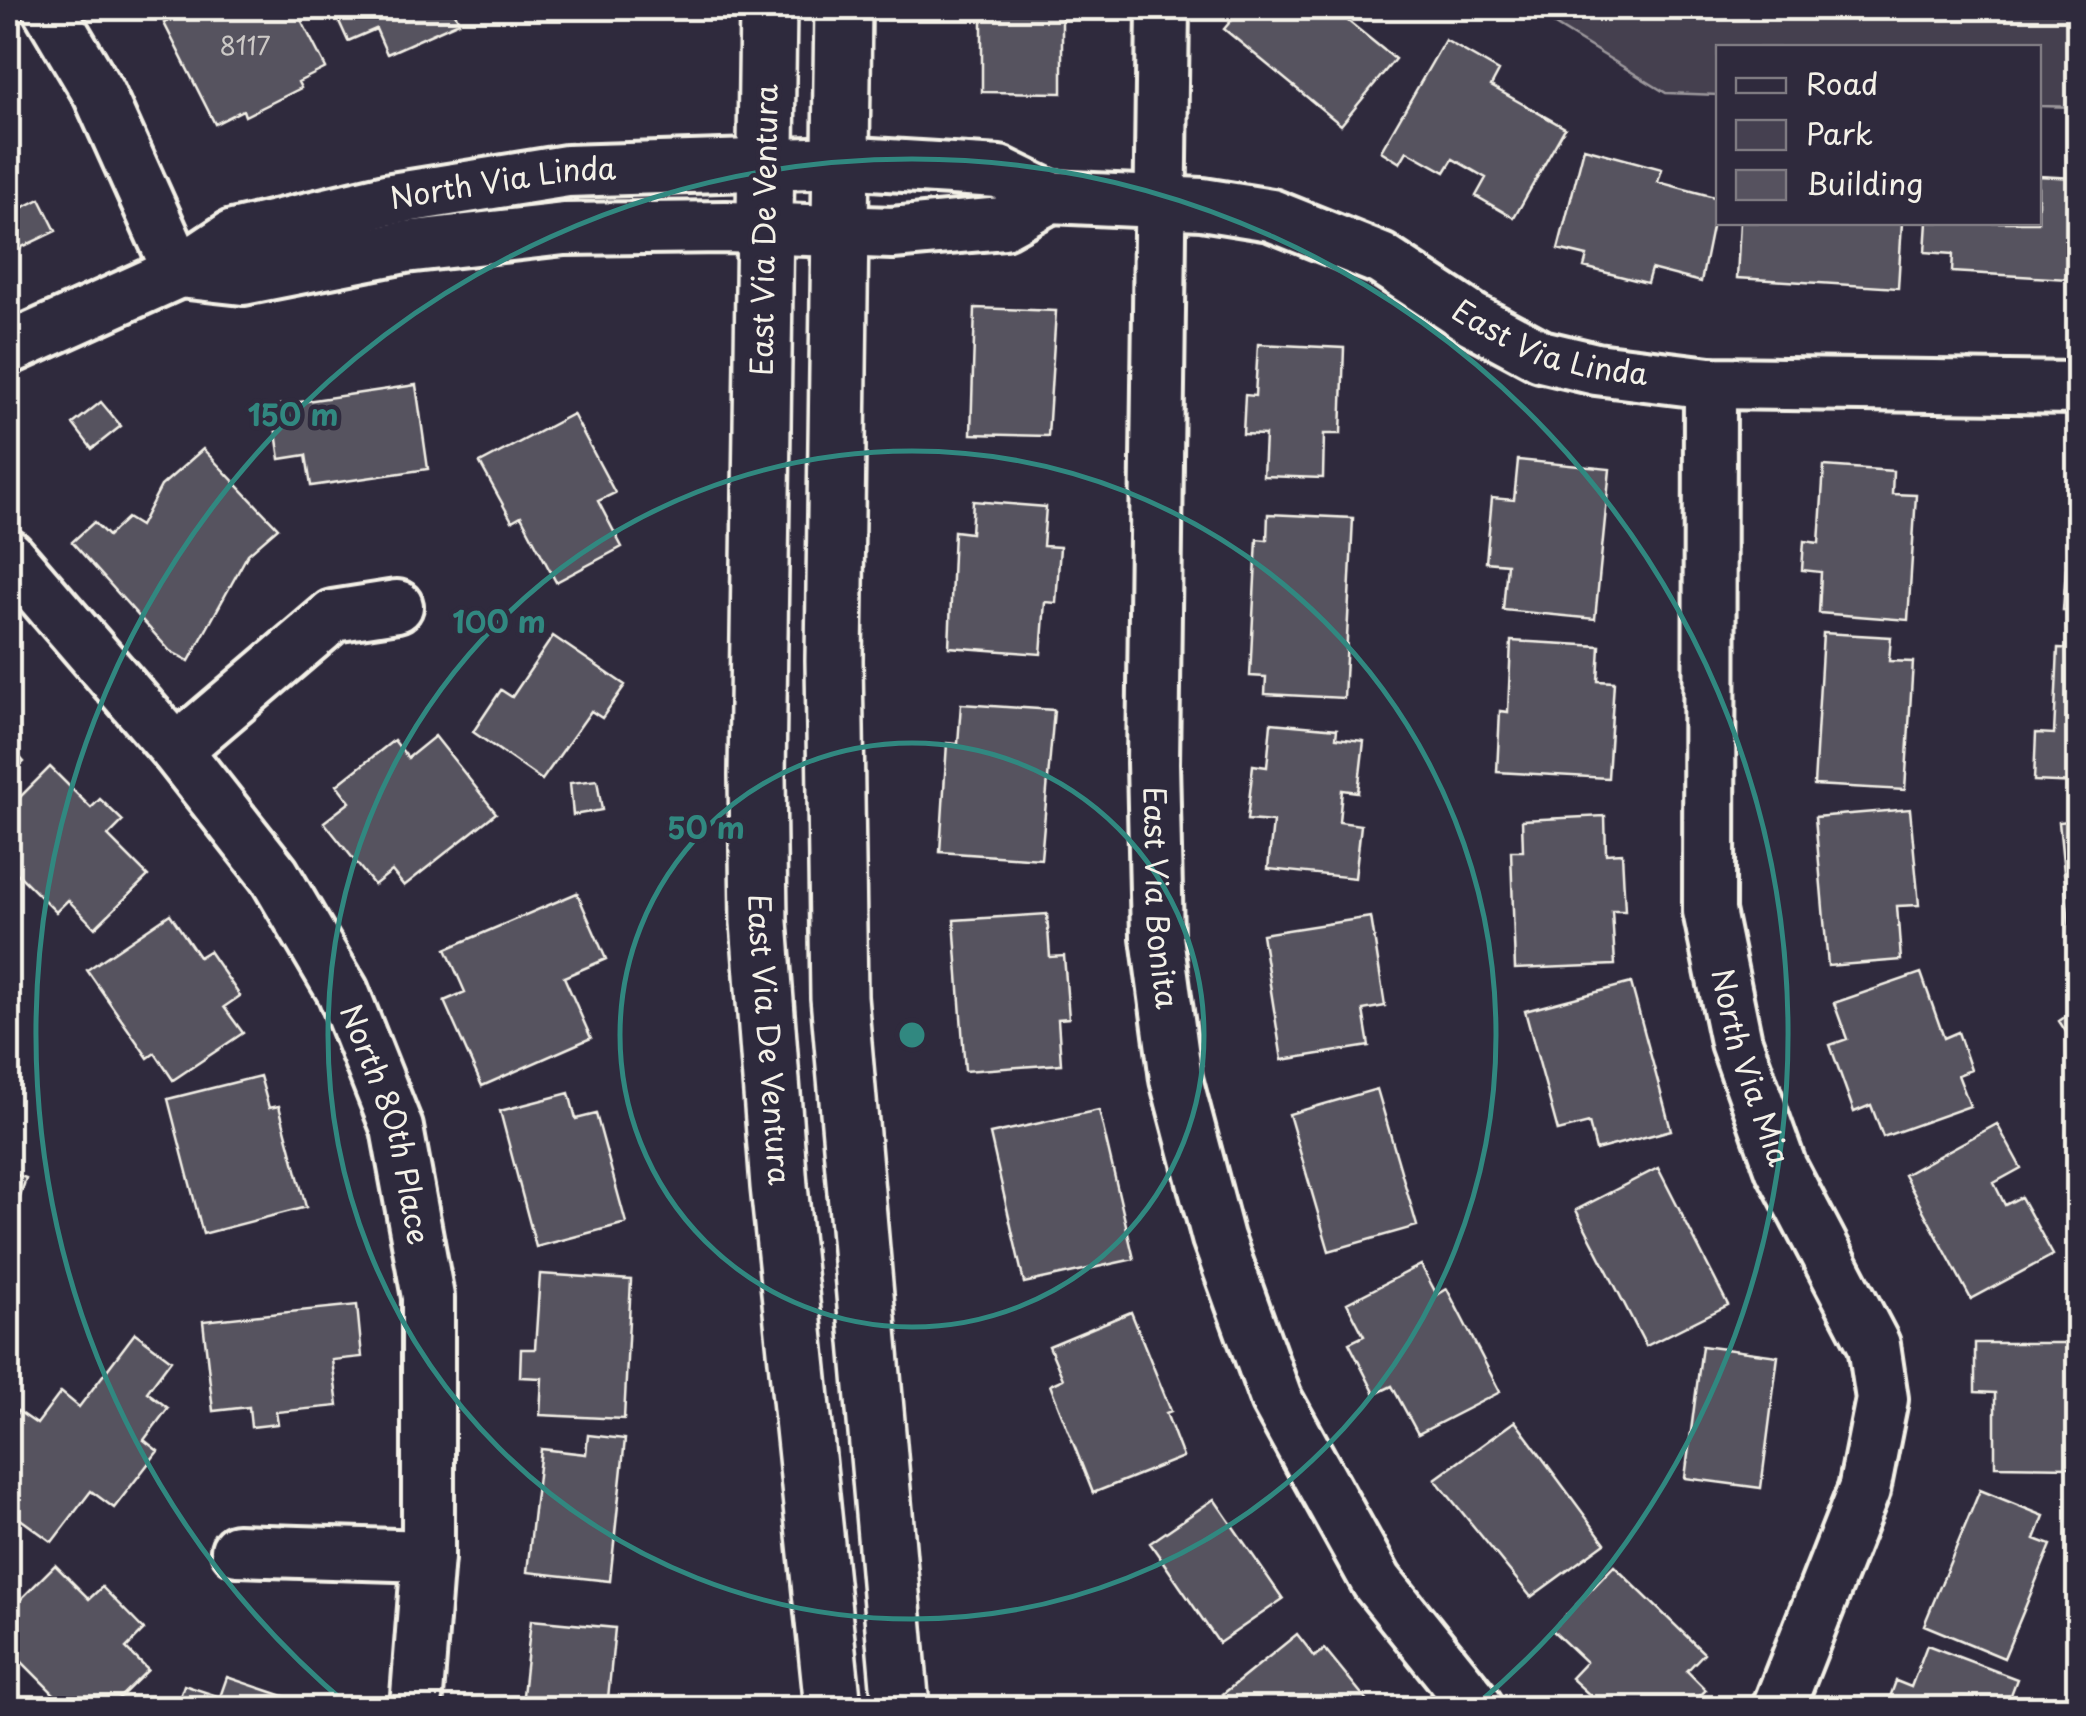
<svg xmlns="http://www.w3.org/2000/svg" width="2086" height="1716" font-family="'Playpen Sans',sans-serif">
<rect width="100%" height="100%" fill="#2f2a3d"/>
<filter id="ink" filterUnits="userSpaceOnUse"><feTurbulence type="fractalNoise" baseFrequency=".01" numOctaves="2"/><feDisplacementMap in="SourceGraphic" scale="20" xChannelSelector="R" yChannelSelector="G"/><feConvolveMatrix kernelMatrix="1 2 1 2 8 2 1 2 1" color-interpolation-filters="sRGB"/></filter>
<g filter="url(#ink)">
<path fill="#454050" stroke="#9c989c" stroke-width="2.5" d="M1527 8H2078V107L2039 106 2038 48H1718V95L1666 93Z"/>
<path fill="#56525f" stroke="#f4f1e8" stroke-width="2.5" d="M195 8H232L236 14 249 8H295L326 68 298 82 301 88 245 116 243 110 215 124 164 23Z
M333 8H453L459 22 387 54 376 29 348 41Z
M982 8H1062V93L982 92Z
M1242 8H1332L1395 59 1341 125 1224 29Z
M1445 40 1499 71 1491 86 1565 128 1514 218 1476 196 1486 178 1453 159 1445 172 1407 151 1400 163 1381 151Z
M1584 148 1662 169 1658 182 1718 198 1701 282 1651 269 1647 283 1584 267 1587 256 1558 249Z
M2038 176 2074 178 2068 279 1952 272 1953 254 1925 252 1927 222H2038Z
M40 199 56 231 20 248 8 215Z
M1740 222H1902L1898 288 1737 278Z
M975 308 1056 311 1048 436 971 434Z
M1258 344 1344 348 1341 434H1324L1323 478 1263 476 1265 435 1243 434 1245 395 1255 396Z
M416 385 428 469 311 486 306 455 280 459 272 406Z
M101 402 121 426 92 449 73 424Z
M573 414 615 493 598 501 622 547 556 582 521 516 512 521 480 463Z
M203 449 278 528 248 554 189 661 170 651 72 542 94 522 108 536 127 518 140 526 161 486Z
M1518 460 1610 469 1595 619 1503 610 1507 564 1486 562 1492 498 1514 500Z
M1824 466 1893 471 1892 494 1916 495 1908 620 1819 613 1821 572 1802 570 1804 541 1819 543Z
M973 501 1046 507 1043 546 1060 547 1056 603 1045 602 1041 654 949 647 954 531 971 533Z
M1268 514 1353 518 1344 698 1265 694 1266 677 1250 676 1257 539 1267 540Z
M2078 518V611L2063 610 2066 569 2075 570Z
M1823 633 1891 637 1889 661 1913 662 1905 790 1814 785Z
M553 636 625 685 602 718 591 711 542 780 473 732 501 690 512 697Z
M1511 641 1600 646 1598 681 1614 682 1608 778 1497 772 1500 711 1508 712Z
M2058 648 2078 649V783L2034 781 2036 733 2054 734Z
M961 704 1054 710 1041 859 940 852 947 743 958 744Z
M1271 723 1337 729 1336 738 1364 741 1358 792 1342 790 1339 822 1361 825 1355 878 1268 869 1273 822 1247 820 1253 765 1267 767Z
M435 736 496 813 404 886 392 871 374 885 324 822 350 802 337 785 394 740 408 758Z
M8 744 24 762 8 777Z
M50 767 91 808 100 799 123 821 108 836 148 876 95 928 68 900 56 912 13 869 8 874V809Z
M597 780 602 810 573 815 570 783Z
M1910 809 1919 905 1897 906 1901 960 1828 966 1815 817Z
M1605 816 1606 854 1622 853 1625 911H1612L1615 965 1515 969 1511 851H1523L1522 820Z
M2078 820V954H2072L2059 822Z
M577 893 606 959 564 977 591 1038 482 1086 444 1001 465 992 446 949Z
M170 914 199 957 209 951 240 996 224 1007 243 1033 173 1080 155 1053 148 1058 87 970Z
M1047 914 1050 957 1064 956 1069 1018 1058 1019 1061 1064 965 1071 954 920Z
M1371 917 1385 1006 1363 1010 1369 1046 1282 1060 1262 934Z
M1921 973 1944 1038 1958 1032 1971 1070 1958 1075 1970 1106 1883 1137 1871 1105 1854 1112 1830 1045 1847 1039 1834 1003Z
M1631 983 1671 1130 1596 1150 1589 1123 1558 1131 1525 1011Z
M2078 1008V1050L2059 1021Z
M260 1076 269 1108 279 1106 306 1207 203 1234 168 1099Z
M1377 1089 1417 1226 1329 1251 1289 1114Z
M569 1093 576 1119 596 1114 626 1223 536 1247 500 1111Z
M1099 1110 1134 1259 1024 1283 990 1134Z
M1997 1124 2021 1168 1994 1183 2005 1205 2021 1197 2053 1255 1971 1299 1904 1175Z
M1658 1168 1728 1305 1646 1346 1576 1210Z
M8 1172 26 1178 8 1234Z
M1421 1265 1437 1295 1447 1289 1500 1392 1418 1434 1392 1386 1375 1394 1349 1343 1364 1336 1347 1303Z
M540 1274 631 1280 624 1419 540 1415 542 1378 520 1377 521 1349H535Z
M357 1305 362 1357 332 1360 338 1406 276 1412 278 1424 251 1427 249 1407 213 1411 203 1321Z
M1131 1312 1171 1411 1166 1413 1183 1457 1093 1493 1050 1385 1063 1379 1049 1346Z
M135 1333 171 1360 147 1392 168 1408 144 1440 158 1451 114 1508 91 1491 52 1542 8 1510V1425L18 1411 37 1424 61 1392 79 1407Z
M1975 1343H2072L2073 1467 1995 1466V1393L1975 1392Z
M1702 1346 1778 1356 1761 1488 1685 1478Z
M1515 1421 1605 1543 1531 1597 1435 1479Z
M588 1435 625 1439 610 1581 527 1572 541 1449 586 1454Z
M1980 1490 2044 1516 2035 1539 2051 1545 2004 1658 1924 1625Z
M1214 1499 1283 1599 1219 1643 1150 1543Z
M55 1565 89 1599 102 1587 144 1630 126 1648 148 1670 109 1708H59L51 1701 56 1696 8 1648V1612Z
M1614 1566 1704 1653 1687 1671 1706 1690 1687 1708H1633L1624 1700 1615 1708H1604L1571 1678 1586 1662 1552 1630Z
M531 1620 615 1628 607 1708H498L499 1703 522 1705Z
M1297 1634 1315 1657 1325 1649 1373 1708H1236L1223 1694Z
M1927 1645 2017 1679 2006 1708H1886L1896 1681 1911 1687Z
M227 1677 319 1708H176L184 1685 220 1697Z"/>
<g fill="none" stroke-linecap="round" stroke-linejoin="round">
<defs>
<g id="minor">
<path d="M48 8 99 94 179 272"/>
<path id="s1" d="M1163 8 1153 763 1157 937 1176 1079 1218 1238 1276 1399 1377 1582 1478 1708"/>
<path d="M179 272 243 279 405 247 564 229 726 227 892 233 1003 223 1050 197"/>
<path id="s2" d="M8 349 179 272 233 236 386 200 567 171 840 162 999 172 1050 197 1202 204 1271 215 1381 259 1472 319 1541 356 1596 369 1710 383 2078 388"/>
<path id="s3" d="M1710 383 1709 911 1736 1042 1781 1168 1874 1345 1882 1399 1864 1490 1778 1708"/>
<path id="s4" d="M8 555 176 750 274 875 343 992 397 1128 428 1297V1556L416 1708"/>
<path d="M176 750 333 616 397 606"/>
<path d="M237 1550 428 1556"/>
</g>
<g id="major">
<path id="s5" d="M768 8 757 776 759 922 779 1186 833 1708"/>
<path d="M843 8 834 660 839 997 901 1708"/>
</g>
</defs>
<use href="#minor" stroke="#f4f1e8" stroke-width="58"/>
<use href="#major" stroke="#f4f1e8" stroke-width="62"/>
<use href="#minor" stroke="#2f2a3d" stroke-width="50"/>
<use href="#major" stroke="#2f2a3d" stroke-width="55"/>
</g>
</g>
<g fill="none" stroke="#318880" stroke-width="5">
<circle cx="912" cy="1035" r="292"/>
<circle cx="912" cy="1035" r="584"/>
<path d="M349 1706A876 876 0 1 1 1475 1706"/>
</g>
<g text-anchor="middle" stroke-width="9" stroke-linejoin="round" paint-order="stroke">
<g font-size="25" fill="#ccc9c6">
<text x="245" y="55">8117</text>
</g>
<g font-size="30" fill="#f4f1e8" stroke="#2f2a3d">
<text dy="10" stroke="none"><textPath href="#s2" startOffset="528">North Via Linda</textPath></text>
<text transform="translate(765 230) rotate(-89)" y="10">East Via De Ventura</text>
<text dy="10" stroke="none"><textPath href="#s2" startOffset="1615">East Via Linda</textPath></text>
<text dy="10" stroke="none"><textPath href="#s1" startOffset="890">East Via Bonita</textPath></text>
<text dy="10" stroke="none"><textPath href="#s5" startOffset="1032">East Via De Ventura</textPath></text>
<text dy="10" stroke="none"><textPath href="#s3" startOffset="690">North Via Mia</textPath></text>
<text dy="10" stroke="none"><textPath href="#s4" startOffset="692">North 80th Place</textPath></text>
</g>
</g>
<circle cx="912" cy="1035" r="15" fill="#318880" stroke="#2f2a3d" stroke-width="5"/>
<g font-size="30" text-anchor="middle" font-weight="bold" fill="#318880" stroke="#2f2a3d" stroke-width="9" stroke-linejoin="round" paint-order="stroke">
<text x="293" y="426">150 m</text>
<text x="499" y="633">100 m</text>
<text x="706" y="839">50 m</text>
</g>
<rect width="2086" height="1716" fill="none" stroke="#2f2a3d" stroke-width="40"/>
<rect x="20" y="20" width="2046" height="1676" fill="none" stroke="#f4f1e8" stroke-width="4" filter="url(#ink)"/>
<rect x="1716" y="45" width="325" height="180" fill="#2f2a3d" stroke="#7e7a81" stroke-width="2.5"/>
<rect x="1736" y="78" width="50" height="15" fill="#2f2a3d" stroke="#7e7a81" stroke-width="2.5"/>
<text x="1806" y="95" font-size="30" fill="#f4f1e8">Road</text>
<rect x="1736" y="120" width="50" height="30" fill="#454050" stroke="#7e7a81" stroke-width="2.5"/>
<text x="1806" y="145" font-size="30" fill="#f4f1e8">Park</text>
<rect x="1736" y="170" width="50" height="30" fill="#56525f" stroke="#7e7a81" stroke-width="2.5"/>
<text x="1806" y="195" font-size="30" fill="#f4f1e8">Building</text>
</svg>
